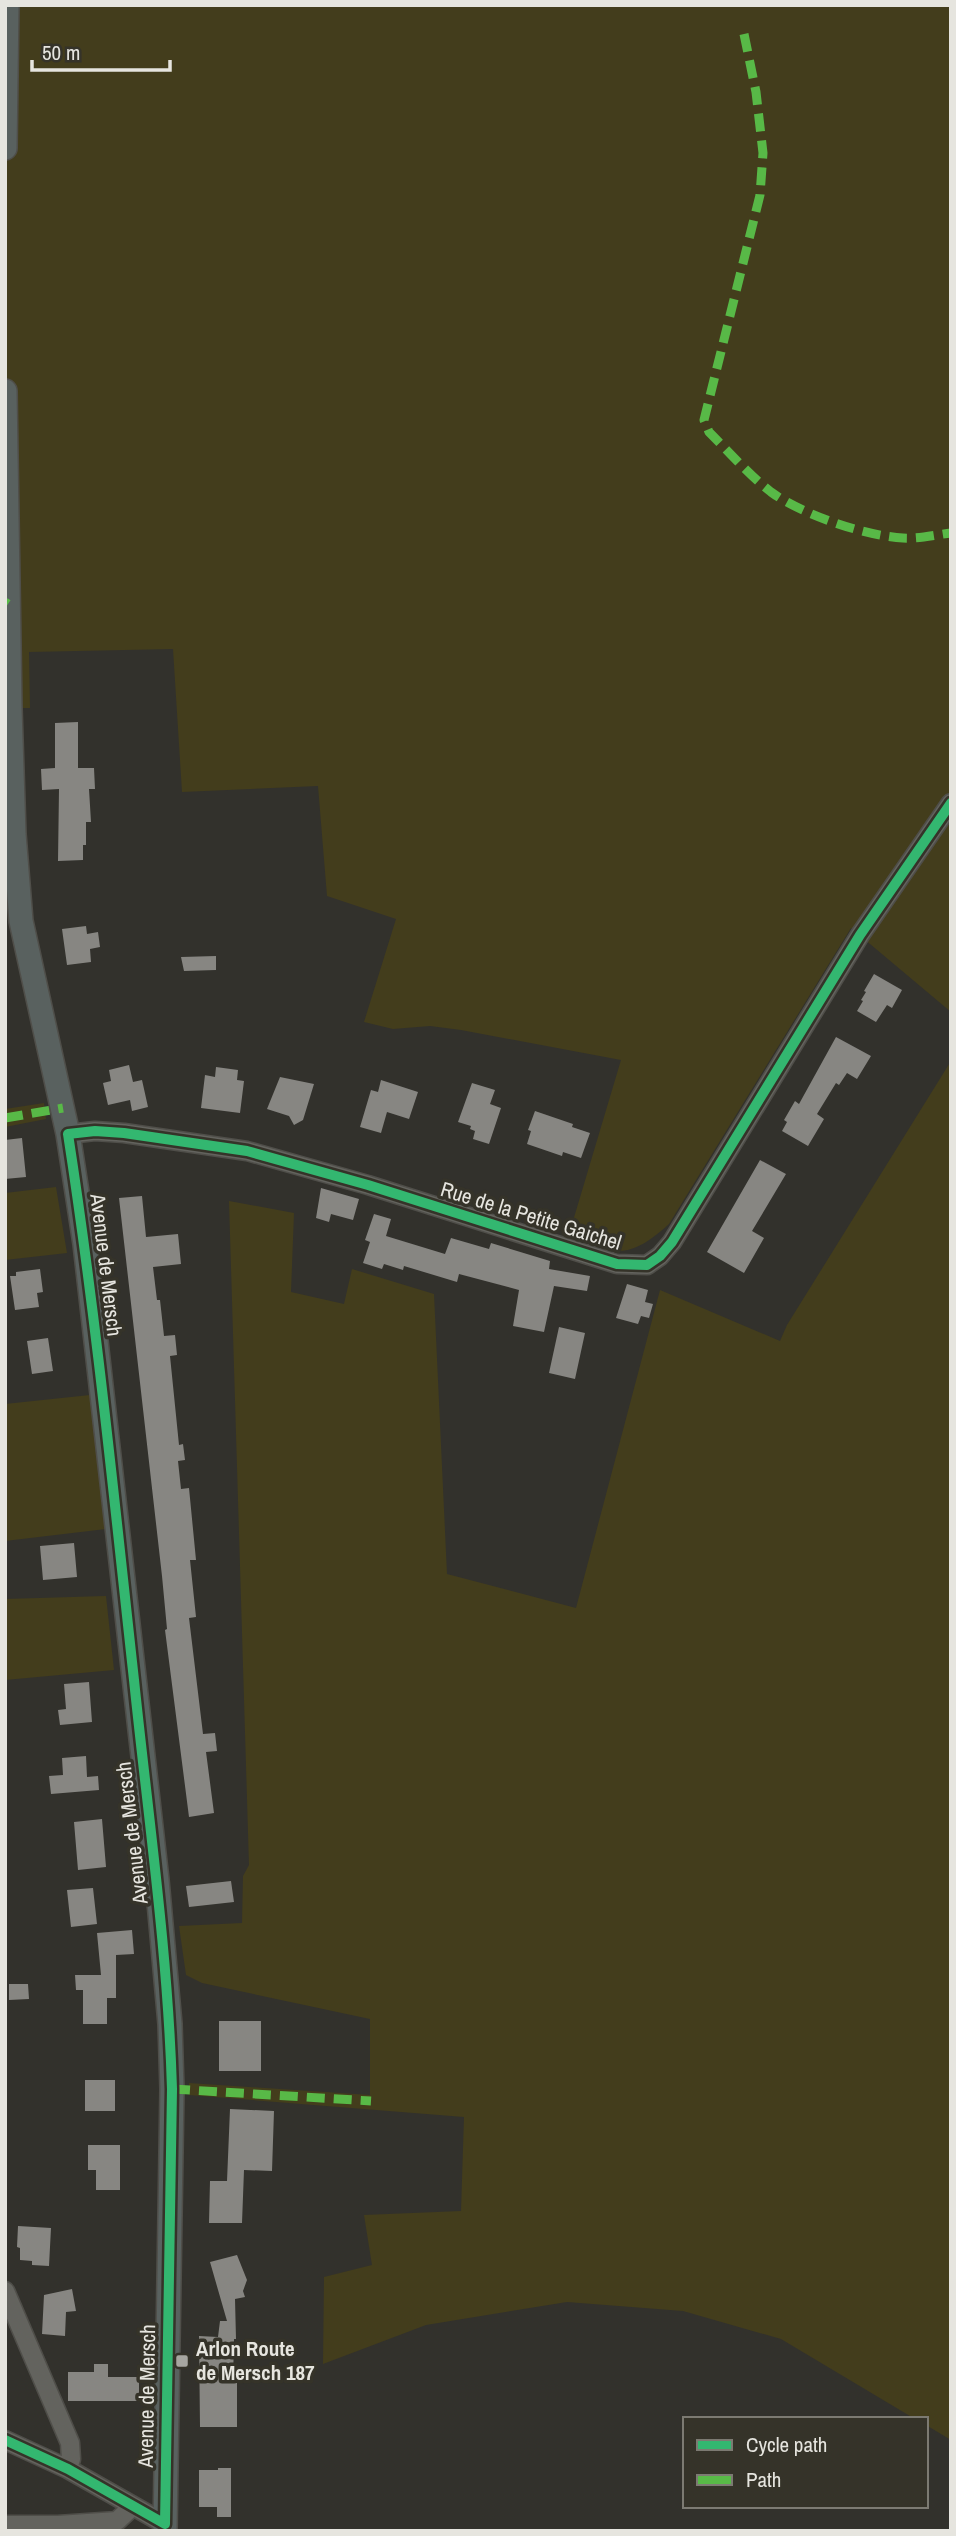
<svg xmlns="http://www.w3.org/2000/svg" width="956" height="2536" font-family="'Archivo Narrow',sans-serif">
<rect width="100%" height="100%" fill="#32312c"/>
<path fill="#433d1c" d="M7 5H951V1012L851 928 669 1224C628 1261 617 1253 567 1241L621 1060 461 1030 430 1026 393 1029 364 1022 396 919 327 896 318 786 182 792 173 649 29 652 30 708H10L5 391Z
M951 1061V2440L926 2425V2419H915L781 2339 683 2311 567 2302 426 2325 323 2364 324 2277 372 2265 364 2215 461 2211 464 2117 189 2095V2083L370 2095V2019L202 1983 186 1975 179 1926 242 1923 243 1876 249 1865 229 1201 294 1213 291 1292 344 1304 352 1269 434 1294 447 1574 576 1608 660 1290 780 1341 787 1325Z
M44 1103 46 1119 5 1127V1109Z
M56 1187 67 1253 5 1260V1193Z
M90 1395 106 1529 5 1541V1404Z
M106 1596 114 1670 5 1680V1599Z"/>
<path fill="#878682" d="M78 722V768H94L95 789H89L91 822H86V845H83V860L58 861 59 789 42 790 41 769 55 768V723Z
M86 926 87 934 98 932 100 947 90 949 91 962 67 965 62 929Z
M216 956V970L184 971 181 957Z
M874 974 902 990 892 1008 887 1005 876 1022 857 1011 863 1001 861 1000 866 992 864 991Z
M836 1037 871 1056 857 1079 847 1073 839 1085 836 1083 817 1114 824 1119 808 1146 782 1131 787 1122 784 1120 795 1101 799 1104Z
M129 1065 133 1082 142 1080 148 1107 132 1111 130 1100 108 1105 103 1083 111 1081 109 1070Z
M216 1067 238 1070 237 1080 244 1081 240 1113 201 1108 205 1075 215 1077Z
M280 1077 314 1084 303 1120 294 1125 289 1116 267 1109Z
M381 1080 418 1092 409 1119 387 1112 381 1133 360 1127 371 1090 378 1092Z
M472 1083 495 1090 490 1104 501 1108 489 1144 473 1139 475 1131 470 1129 471 1126 458 1122Z
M535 1111 573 1124 572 1127 590 1133 581 1158 563 1152 562 1156 527 1144 531 1131 528 1130Z
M22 1138 26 1177 5 1179V1140Z
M760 1160 786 1174 752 1231 764 1238 744 1273 707 1252Z
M321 1188 359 1199 353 1220 331 1214 329 1222 316 1218Z
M142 1196 146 1237 178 1234 181 1264 153 1267 157 1300H160L164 1336 175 1335 177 1355 170 1356 179 1445 183 1444 185 1460 178 1461 181 1489 189 1488 196 1560H190L196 1617 189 1618 203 1734 215 1733 217 1751 206 1752 214 1813 189 1817 165 1630 167 1629 162 1576 119 1198Z
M374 1214 391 1219 386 1236 445 1254 451 1238 489 1249 491 1243 550 1261 549 1269 590 1276 587 1291 554 1286 544 1332 513 1326 519 1290 459 1274 457 1282 404 1266 403 1270 384 1264 382 1269 363 1263 370 1242 365 1240Z
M40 1269 43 1292 37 1293 39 1307 15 1310 10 1276H16V1272Z
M627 1284 648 1290 645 1302 653 1304 649 1318 641 1316 638 1324 616 1318Z
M559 1327 585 1333 575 1379 549 1373Z
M48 1338 53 1371 32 1374 27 1341Z
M74 1543 77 1577 43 1580 40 1546Z
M89 1682 92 1722 60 1725 58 1710 66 1709 64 1684Z
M86 1756 87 1777 98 1776 99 1790 51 1794 49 1776 63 1775 62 1758Z
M102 1819 106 1867 78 1870 74 1822Z
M231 1881 234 1902 189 1907 186 1886Z
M93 1888 97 1924 71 1927 67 1890Z
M132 1930 134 1954 116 1955V1998H107V2024H83V1990H76L75 1975H101L97 1933Z
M9 1984H28L29 1999 9 2000Z
M219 2021H261V2071H219Z
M85 2080H115V2111H85Z
M230 2109 274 2111 272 2171 244 2170 242 2223H209L210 2181H227Z
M88 2145H120V2190H96V2170H88Z
M18 2226 51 2228 49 2266 32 2265V2261L20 2260V2248L17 2247Z
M237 2255 247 2280 243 2291 245 2297 235 2299 236 2339H234L233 2382 237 2383V2427H200L199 2336 218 2337 220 2321H227L210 2262Z
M72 2289 76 2311 66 2312 65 2336 42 2334 44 2295Z
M94 2364H108V2377H139V2401H68V2372H94Z
M218 2468H231V2517H217V2507H199V2470H218Z"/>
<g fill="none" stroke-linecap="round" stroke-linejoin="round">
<defs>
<path id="minor" d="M68 1134 95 1131 124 1133 247 1151 368 1185 617 1264 647 1265 660 1256 672 1242 860 935 951 803
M5 2291 70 2443 71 2459 68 2469
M5 2440 68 2469 165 2524
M5 2525H58L117 2521 133 2506"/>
<path id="major" d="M5 148 7 5
M5 391 10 708 14 834 21 921 68 1134 85 1244 157 1880 170 2024 172 2089 165 2531"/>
</defs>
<use href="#minor" stroke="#4f4e49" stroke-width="21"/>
<use href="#major" stroke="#4f4e49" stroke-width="26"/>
<use href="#minor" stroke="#63635e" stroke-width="18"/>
<use href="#major" stroke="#59615f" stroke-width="23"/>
<path stroke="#58b947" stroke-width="9" stroke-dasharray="18 9" stroke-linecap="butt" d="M744 34 756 92 763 153 760 195 704 420 709 432C729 452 749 475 771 492 801 514 865 536 903 538 918 539 935 535 951 533
M5 602 8 604
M5 1118 63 1108
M172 2089 371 2101"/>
<defs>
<path id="cycleway" d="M5 2440 68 2469 165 2524 172 2089C168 1952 148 1816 134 1680 114 1498 96 1315 68 1134L95 1131 124 1133 247 1151 368 1185 617 1264 647 1265 660 1256 672 1242 860 935 951 803"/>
</defs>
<use href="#cycleway" stroke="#353329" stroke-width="15"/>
<use href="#cycleway" stroke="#33b770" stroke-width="10"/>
</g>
<rect fill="#a7a6a0" stroke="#353329" stroke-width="2.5" x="175" y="2354" width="14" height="14" rx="3.5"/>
<g text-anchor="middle" stroke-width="7" stroke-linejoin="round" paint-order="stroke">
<g font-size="21" fill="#e6e5df" stroke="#353329">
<text transform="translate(531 1216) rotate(17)" y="7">Rue de la Petite Gaichel</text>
<text transform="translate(106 1265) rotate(83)" y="7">Avenue de Mersch</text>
<text transform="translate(132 1833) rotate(-97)" y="7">Avenue de Mersch</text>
<text transform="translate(147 2396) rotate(-89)" y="7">Avenue de Mersch</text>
</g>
<g font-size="21" font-weight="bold" fill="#e6e5df" stroke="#353329" text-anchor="start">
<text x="196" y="2356">Arlon Route<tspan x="196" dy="24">de Mersch 187</tspan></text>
</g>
</g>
<rect width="956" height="2536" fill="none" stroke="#e6e5df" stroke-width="14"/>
<rect x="683" y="2417" width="245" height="91" fill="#353329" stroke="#7c7a72" stroke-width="2"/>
<rect x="697" y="2440" width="35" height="10" fill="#33b770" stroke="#7c7a72" stroke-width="2"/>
<text x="746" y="2452" font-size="21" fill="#e6e5df">Cycle path</text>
<rect x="697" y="2475" width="35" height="10" fill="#58b947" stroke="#7c7a72" stroke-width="2"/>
<text x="746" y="2487" font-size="21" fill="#e6e5df">Path</text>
<path d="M32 60v10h138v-10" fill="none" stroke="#e6e5df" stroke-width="3.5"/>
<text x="42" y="60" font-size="21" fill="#e6e5df" stroke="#353329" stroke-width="5" paint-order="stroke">50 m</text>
</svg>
